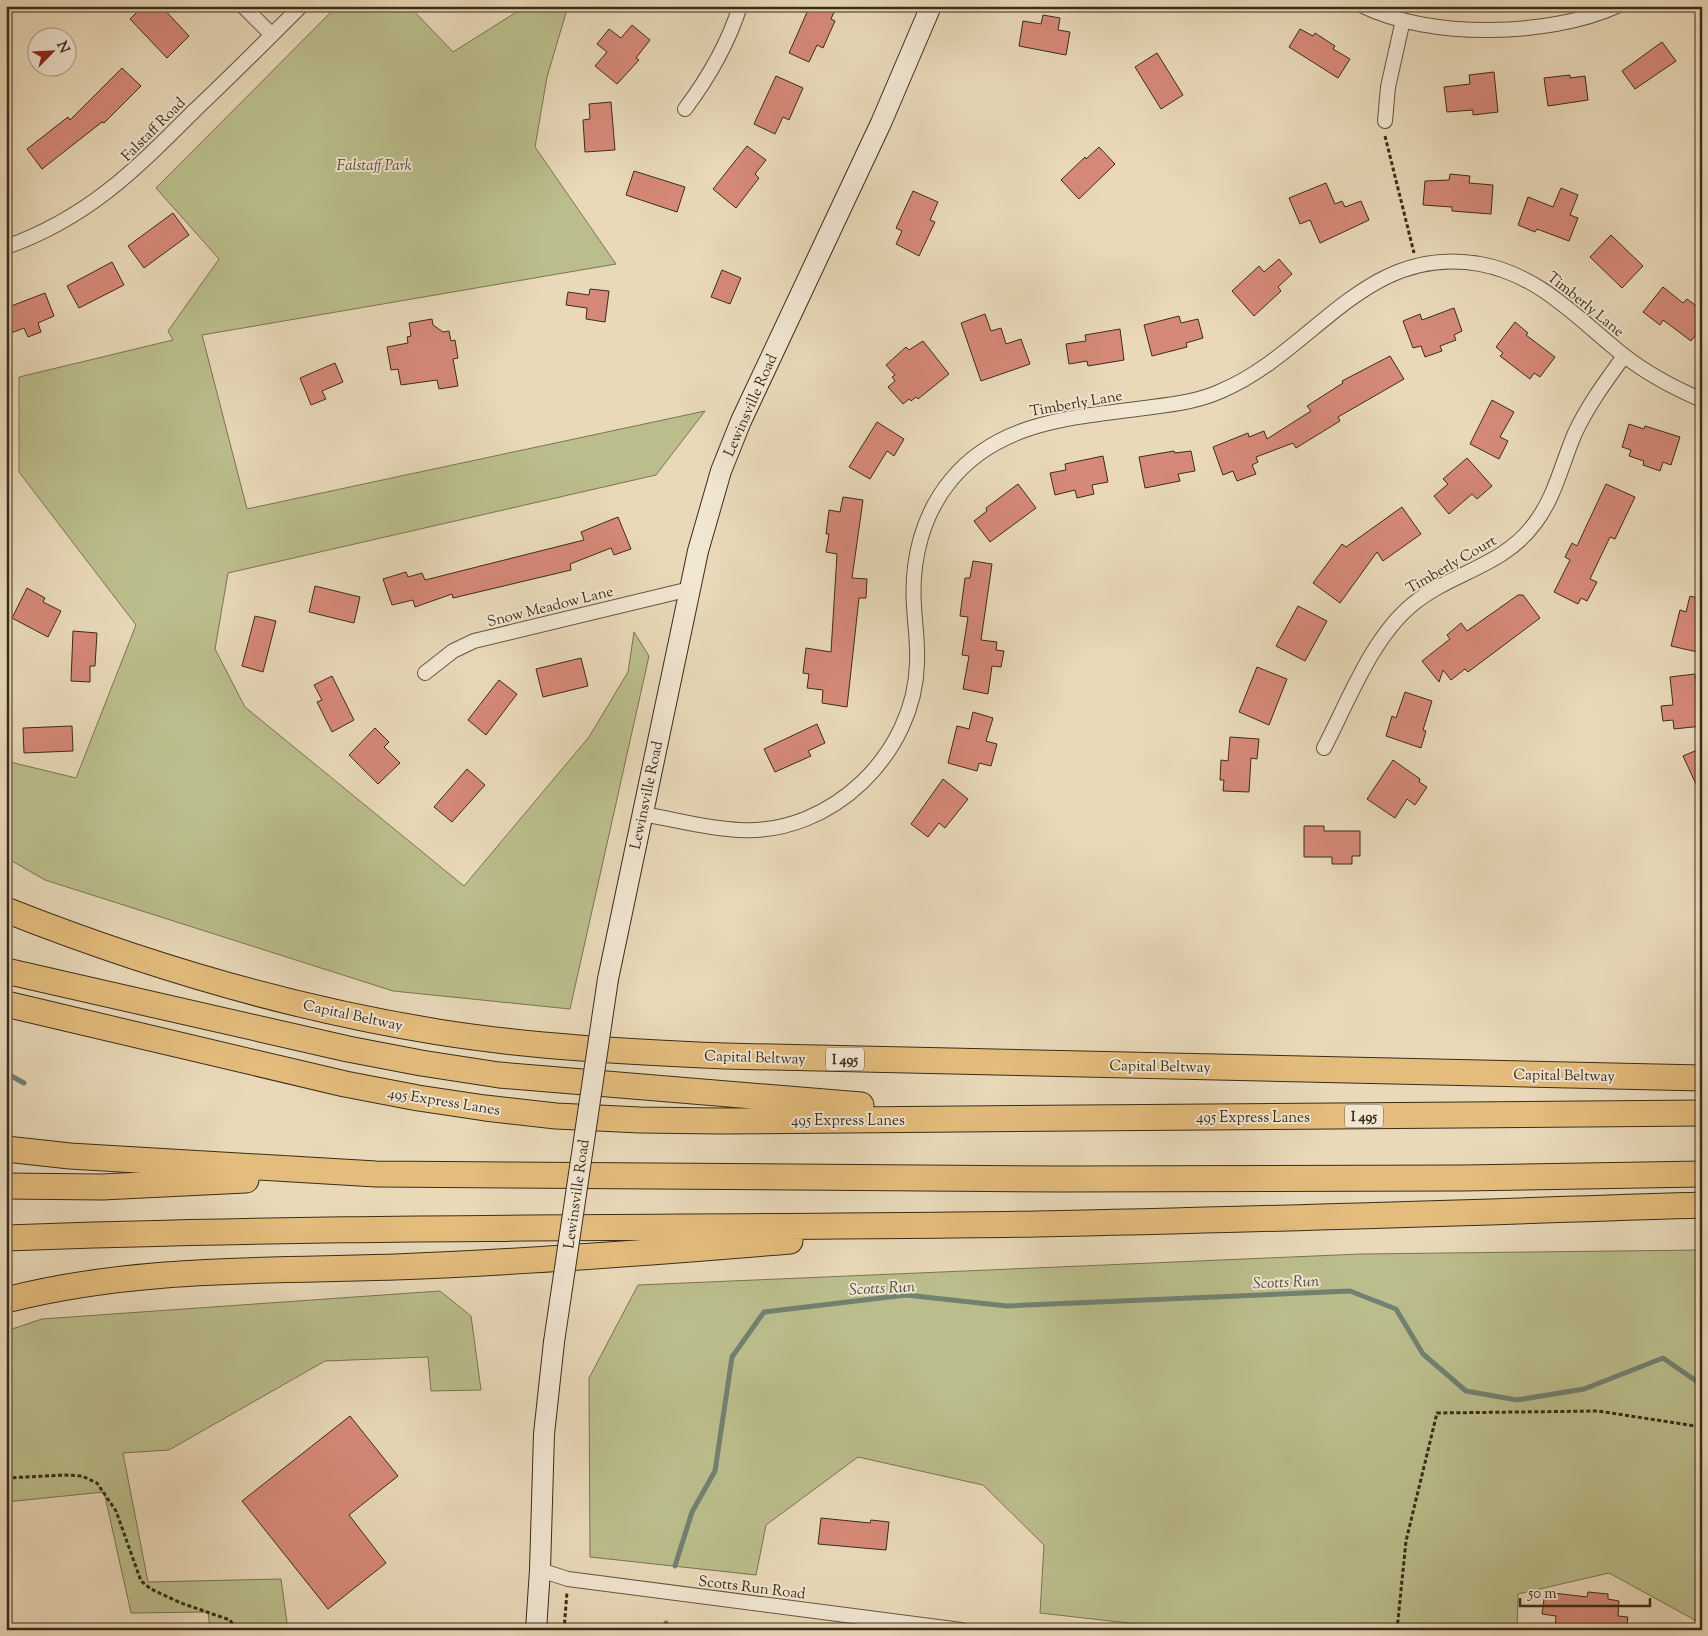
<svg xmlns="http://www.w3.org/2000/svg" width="1708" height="1636" font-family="'Sorts Mill Goudy',serif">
<rect width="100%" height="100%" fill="#e9d9b9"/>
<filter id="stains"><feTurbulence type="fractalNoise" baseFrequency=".004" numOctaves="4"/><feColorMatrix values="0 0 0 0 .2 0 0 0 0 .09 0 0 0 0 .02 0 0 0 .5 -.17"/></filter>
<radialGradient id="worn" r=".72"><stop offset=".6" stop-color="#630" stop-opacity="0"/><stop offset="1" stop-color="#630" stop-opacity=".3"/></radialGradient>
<path fill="#bbbe8c" stroke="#7a7552" d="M337 6H409L453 52 526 6H568L547 77 535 147 616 264 202 335 247 509 705 411 656 475 228 573 215 649 245 707 464 886 589 737 628 672 634 632 649 656 570 1009 393 991 45 880 12 861 6 860V761L76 778 136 625 19 472V377L173 340 168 331 219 259 156 188Z
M1702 1250V1624L1609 1573 1518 1594 1517 1630H1190L1040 1613 1044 1545 983 1485 858 1457 766 1525 756 1575 590 1557 589 1378 638 1285 1361 1254Z
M440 1291 471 1316 481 1390 431 1391 428 1357 325 1361 169 1450 123 1453 148 1582 281 1579 288 1630H210L208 1612 131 1613 104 1492 6 1502V1331L42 1319Z"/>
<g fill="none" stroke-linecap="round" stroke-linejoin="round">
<path stroke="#728172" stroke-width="5" d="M6 1073 24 1083
M675 1566 692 1512 715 1471 732 1357 764 1312 906 1295 1007 1306 1350 1291 1396 1309 1423 1354 1466 1391 1517 1400 1584 1389 1663 1358 1702 1385
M664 1630 666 1623"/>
</g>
<path fill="#d68978" stroke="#3a2c19" d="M143 6H161L189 36 167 58 130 19Z
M814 6H827L835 10 831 19 835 21 823 48 817 45 809 62 789 53 808 10 812 11Z
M1043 15 1060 18 1058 30 1070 32 1066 55 1019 46 1023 21 1041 24Z
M632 25 650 40 636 58 639 60 617 84 595 66 607 52 597 44 609 29 621 38Z
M1300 29 1313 36 1315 33 1335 46 1333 49 1350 59 1338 78 1289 47Z
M1662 42 1676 61 1635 89 1622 71Z
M1157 53 1183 95 1161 109 1135 67Z
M122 68 141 86 104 123 102 122 42 169 27 149 68 117 70 120Z
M1494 72 1498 112 1473 115V110L1447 112 1444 87 1470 84 1469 75Z
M1570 75V78L1585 76 1588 100 1548 106 1544 78Z
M776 76 803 88 789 120 783 117 775 134 754 124Z
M611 102 615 150 585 152 583 120 590 119 589 104Z
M747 146 766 160 755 174 759 178 736 208 713 189Z
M1099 147 1115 164 1079 199 1061 180 1085 157 1086 159Z
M634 171 685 187 677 212 626 195Z
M1450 174 1470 176 1469 183 1493 185 1491 214 1452 211V207L1423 205 1425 181 1449 180Z
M1326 183 1335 204 1342 201 1345 207 1361 201 1369 220 1320 243 1310 220 1300 224 1289 198Z
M1561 188 1578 195 1570 215 1578 218 1569 241 1537 229 1535 232 1518 225 1528 197 1553 207Z
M913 191 938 202 930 220 935 222 919 256 896 244 902 231 896 228Z
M173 213 189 235 144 268 128 246Z
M1611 235 1643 266 1622 288 1590 257Z
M1279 259 1292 274 1278 287 1281 291 1254 316 1232 291 1259 266 1264 272Z
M112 262 124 285 79 308 67 286Z
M722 270 741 278 730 304 711 297Z
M1663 287 1683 303 1687 299 1702 310V327L1691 341 1663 320 1660 325 1643 312Z
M590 289 609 291 605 322 586 319 587 308 566 305 568 292 589 295Z
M45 293 54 316 38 323 41 332 28 337 24 328 6 335V308Z
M1454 308 1462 331 1454 335 1456 340 1440 346 1442 351 1425 357 1421 346 1413 348 1403 321 1420 314 1422 320Z
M985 314 991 331 1001 328 1006 344 1021 339 1030 364 981 381 961 323Z
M1179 316 1181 323 1198 319 1203 338 1186 343 1187 347 1152 356 1144 325Z
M432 319 433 325 443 332 449 331 451 341 455 340 458 358 453 359 458 386 439 389 437 380 401 385 398 369 391 370 387 347 408 343 407 337 411 336 409 323Z
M1515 322 1528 333 1526 335 1555 357 1540 377 1534 373 1530 379 1500 356 1503 353 1496 347Z
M1120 329 1124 360 1088 366 1087 361 1069 364 1066 344 1086 341 1085 335Z
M923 341 949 374 918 399 916 397 911 401 909 399 903 404 888 387 895 381 892 377 895 375 886 365 906 347 909 350Z
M1390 356 1404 379 1338 417 1340 421 1296 448 1293 443 1256 457 1258 462 1252 465 1256 474 1237 481 1233 471 1223 475 1213 447 1248 433 1249 437 1264 431 1267 439 1311 411 1307 406 1343 383 1342 381Z
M335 363 343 382 322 391 326 399 311 405 300 378Z
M1492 400 1514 412 1500 437 1508 441 1499 459 1470 444Z
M877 422 904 439 894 456 887 451 870 479 849 467Z
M1629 424 1644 429 1645 426 1680 437 1671 465 1663 462 1660 471 1643 465 1644 461 1629 456 1631 450 1622 447Z
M1174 451 1175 453 1191 451 1195 471 1178 474 1180 481 1145 488 1139 457Z
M1103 456 1108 482 1092 485 1094 494 1077 498 1075 490 1055 495 1050 473 1066 470 1065 464Z
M1467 458 1492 486 1477 499 1472 494 1449 514 1434 496 1448 484 1443 479Z
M1018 484 1036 508 990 542 974 521 987 511 986 508Z
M1606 484 1635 497 1615 539 1610 537 1590 579 1597 582 1587 601 1581 598 1578 604 1554 592 1570 560 1565 557 1572 543 1577 546Z
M843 497 863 500 852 578 867 579 866 598H859L847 707 822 703 823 690 807 688 809 674 803 673 806 648 831 652 837 554 826 552 829 534H826L829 510 840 512Z
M1402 507 1421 534 1383 561 1377 552 1340 603 1313 583 1342 544 1346 547Z
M618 517 631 549 614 555 611 548 570 564 571 570 453 598 452 594 415 607 413 600 392 605 383 579 406 572 408 577 422 573 425 580 584 540 581 532Z
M973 561 992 564 981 640 997 642 996 650 1004 651 1001 667 992 666 988 694 963 689 969 656 962 655 968 617 960 616 965 578H970Z
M315 586 360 597 354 623 309 612Z
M27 588 45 598 43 602 61 611 48 637 12 618Z
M1518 595H1523L1540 618 1468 672 1465 669 1451 680 1443 670 1439 682 1422 661 1450 639 1447 635 1461 623 1467 631Z
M1690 596 1702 599V653L1671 646 1680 610 1686 612Z
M1298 606 1327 621 1305 661 1276 646Z
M255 616 276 621 263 672 242 666Z
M73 631 97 633 95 666H90V682L71 681Z
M581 658 588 686 543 697 536 669Z
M1257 667 1287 679 1269 725 1239 712Z
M1695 674 1699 708 1702 707V726L1674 729 1673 720 1663 721 1661 706 1673 705 1670 677Z
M332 676 354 720 332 732 317 702 322 700 314 685Z
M499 680 517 694 486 735 468 720Z
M1405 692 1432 701 1423 730 1426 731 1421 748 1386 736 1392 716 1396 718Z
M973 712 993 718 986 741 997 744 991 766 979 763 977 771 948 763 957 726 969 729Z
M817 724 825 743 808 751 811 756 775 772 764 749Z
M72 726 73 751 24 753 23 728Z
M375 728 389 742 384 747 400 763 378 784 349 755Z
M1230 737 1259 739 1257 759 1251 758 1249 792 1223 791 1224 780H1220L1221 760 1228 761Z
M1702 748V797L1683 756Z
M1393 760 1420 779 1419 782 1427 787 1415 805 1407 799 1395 818 1367 799Z
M467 769 485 785 452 822 434 807Z
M943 779 968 799 945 828 939 823 928 837 911 824Z
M1304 826H1324V831H1360V856H1352V864H1332V857H1304Z
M350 1416 398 1476 349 1515 386 1563 328 1609 242 1501Z
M821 1518 870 1523 871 1520 889 1522 886 1550 818 1544Z
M1545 1592 1587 1597 1588 1592 1608 1594V1599L1619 1601 1618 1616 1628 1617 1626 1630H1555L1556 1616 1542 1614Z"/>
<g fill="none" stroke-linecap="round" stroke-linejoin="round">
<defs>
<path id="minor" d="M243 6 272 35
M1363 6C1430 39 1549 37 1617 6
M685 109C709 77 728 44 740 6
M1385 121 1388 87 1403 20
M6 247C88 218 135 170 195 110 231 76 266 41 301 6
M425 673 453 651 474 641 690 589
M1324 748C1348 702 1372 637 1413 604 1452 572 1503 567 1535 523 1555 497 1562 463 1575 433 1588 405 1606 381 1624 356
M642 814C674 819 707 829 740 830 832 835 915 753 917 663 918 644 915 625 914 606 911 561 922 515 951 480 1001 419 1080 417 1152 407 1176 404 1199 401 1221 391 1314 352 1365 243 1480 264 1540 275 1577 318 1622 354 1646 373 1674 388 1702 400
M540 1570 568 1579 961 1630"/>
<path id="secondary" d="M608 979 698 551 721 471 741 421 881 123 931 6
M536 1630 540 1570 544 1434 554 1342"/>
<path id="motorway" d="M6 910C145 965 290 1008 438 1032 533 1047 629 1052 725 1056L1702 1078
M6 971 348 1049 421 1063 499 1075 861 1105
M6 1004 345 1084 418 1098 485 1108 556 1116 640 1120 719 1121 1702 1113
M6 1149 70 1156 376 1174 1061 1179 1463 1178 1702 1174
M6 1186 102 1187 246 1180
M6 1238C350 1225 694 1229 1037 1224 1259 1220 1480 1212 1702 1205
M6 1300C134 1267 265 1271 395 1267 527 1262 659 1252 790 1241"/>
</defs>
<use href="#minor" stroke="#665741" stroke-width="16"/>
<use href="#secondary" stroke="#3a2c19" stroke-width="22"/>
<use href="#motorway" stroke="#3a2c19" stroke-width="27"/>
<path stroke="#3a2c19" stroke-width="3" stroke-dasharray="4 2.5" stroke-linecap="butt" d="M1385 136 1414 253
M6 1478 65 1475 82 1476 97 1483 116 1511 141 1581 151 1589 181 1603 230 1620 236 1630
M564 1630 567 1592
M1397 1630 1406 1541 1437 1413 1598 1411 1702 1427"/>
<use href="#minor" stroke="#f1e6d2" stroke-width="14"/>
<use href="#secondary" stroke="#f1e6d2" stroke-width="20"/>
<use href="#motorway" stroke="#e4bc7c" stroke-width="25"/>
<defs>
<path id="secondary-bridge" d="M554 1342 608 979"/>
</defs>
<use href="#secondary-bridge" stroke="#3a2c19" stroke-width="22" stroke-linecap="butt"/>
<use href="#secondary-bridge" stroke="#f1e6d2" stroke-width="20"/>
</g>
<g text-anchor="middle" stroke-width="4" stroke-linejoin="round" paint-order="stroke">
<g fill="#f1e6d2" stroke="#716450" stroke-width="1">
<rect x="826" y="1047.5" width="38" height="23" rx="4"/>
<rect x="1345" y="1104.5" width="38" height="23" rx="4"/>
</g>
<g font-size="14" font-weight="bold" fill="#3a2c19">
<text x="845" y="1064">I 495</text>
<text x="1364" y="1121">I 495</text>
</g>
<g font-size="15" fill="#3a2c19" stroke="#f1e6d2">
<text transform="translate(153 129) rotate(-45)" y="5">Falstaff Road</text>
<text transform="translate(1586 304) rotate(39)" y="5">Timberly Lane</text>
<text transform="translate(1076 403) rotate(-10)" y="5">Timberly Lane</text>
<text transform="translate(750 405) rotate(-66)" y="5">Lewinsville Road</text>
<text transform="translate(1451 564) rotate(-30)" y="5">Timberly Court</text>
<text transform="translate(550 606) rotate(-14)" y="5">Snow Meadow Lane</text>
<text transform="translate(646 795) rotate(-78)" y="5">Lewinsville Road</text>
<text transform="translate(353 1015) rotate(12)" y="5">Capital Beltway</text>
<text transform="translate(755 1057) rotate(2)" y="5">Capital Beltway</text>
<text transform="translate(1160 1066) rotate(1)" y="5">Capital Beltway</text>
<text transform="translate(1564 1075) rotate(1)" y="5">Capital Beltway</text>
<text transform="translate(444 1101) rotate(9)" y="5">495 Express Lanes</text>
<text x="1253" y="1122">495 Express Lanes</text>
<text x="848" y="1125">495 Express Lanes</text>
<text transform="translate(576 1194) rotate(-82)" y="5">Lewinsville Road</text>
<text transform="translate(752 1587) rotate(7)" y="5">Scotts Run Road</text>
</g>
<g font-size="15" font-style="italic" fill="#544930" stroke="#f1e6d2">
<text x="374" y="170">Falstaff Park</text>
</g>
<g font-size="16" font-style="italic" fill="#51503e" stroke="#f1e6d2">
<text transform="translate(1286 1281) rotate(-2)" y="6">Scotts Run</text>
<text transform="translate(882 1287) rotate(-3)" y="6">Scotts Run</text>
</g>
</g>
<rect width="1708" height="1636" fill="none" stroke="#e9d9b9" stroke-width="25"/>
<rect x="8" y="8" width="1693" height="1621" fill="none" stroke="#3a2c19" stroke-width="2.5"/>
<rect x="12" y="12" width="1683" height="1611" fill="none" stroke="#3a2c19"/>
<g transform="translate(52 52) rotate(66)"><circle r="24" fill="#f1e6d2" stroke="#a89c88"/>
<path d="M0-4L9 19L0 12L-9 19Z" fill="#8f2418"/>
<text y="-8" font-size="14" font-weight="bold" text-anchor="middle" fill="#3a2c19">N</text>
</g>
<path d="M1520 1598v8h130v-8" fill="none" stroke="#3a2c19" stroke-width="2.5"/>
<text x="1528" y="1598" font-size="15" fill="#3a2c19" stroke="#f1e6d2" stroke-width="4" paint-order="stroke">50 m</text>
<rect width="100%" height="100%" filter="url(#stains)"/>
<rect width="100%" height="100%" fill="url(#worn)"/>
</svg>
